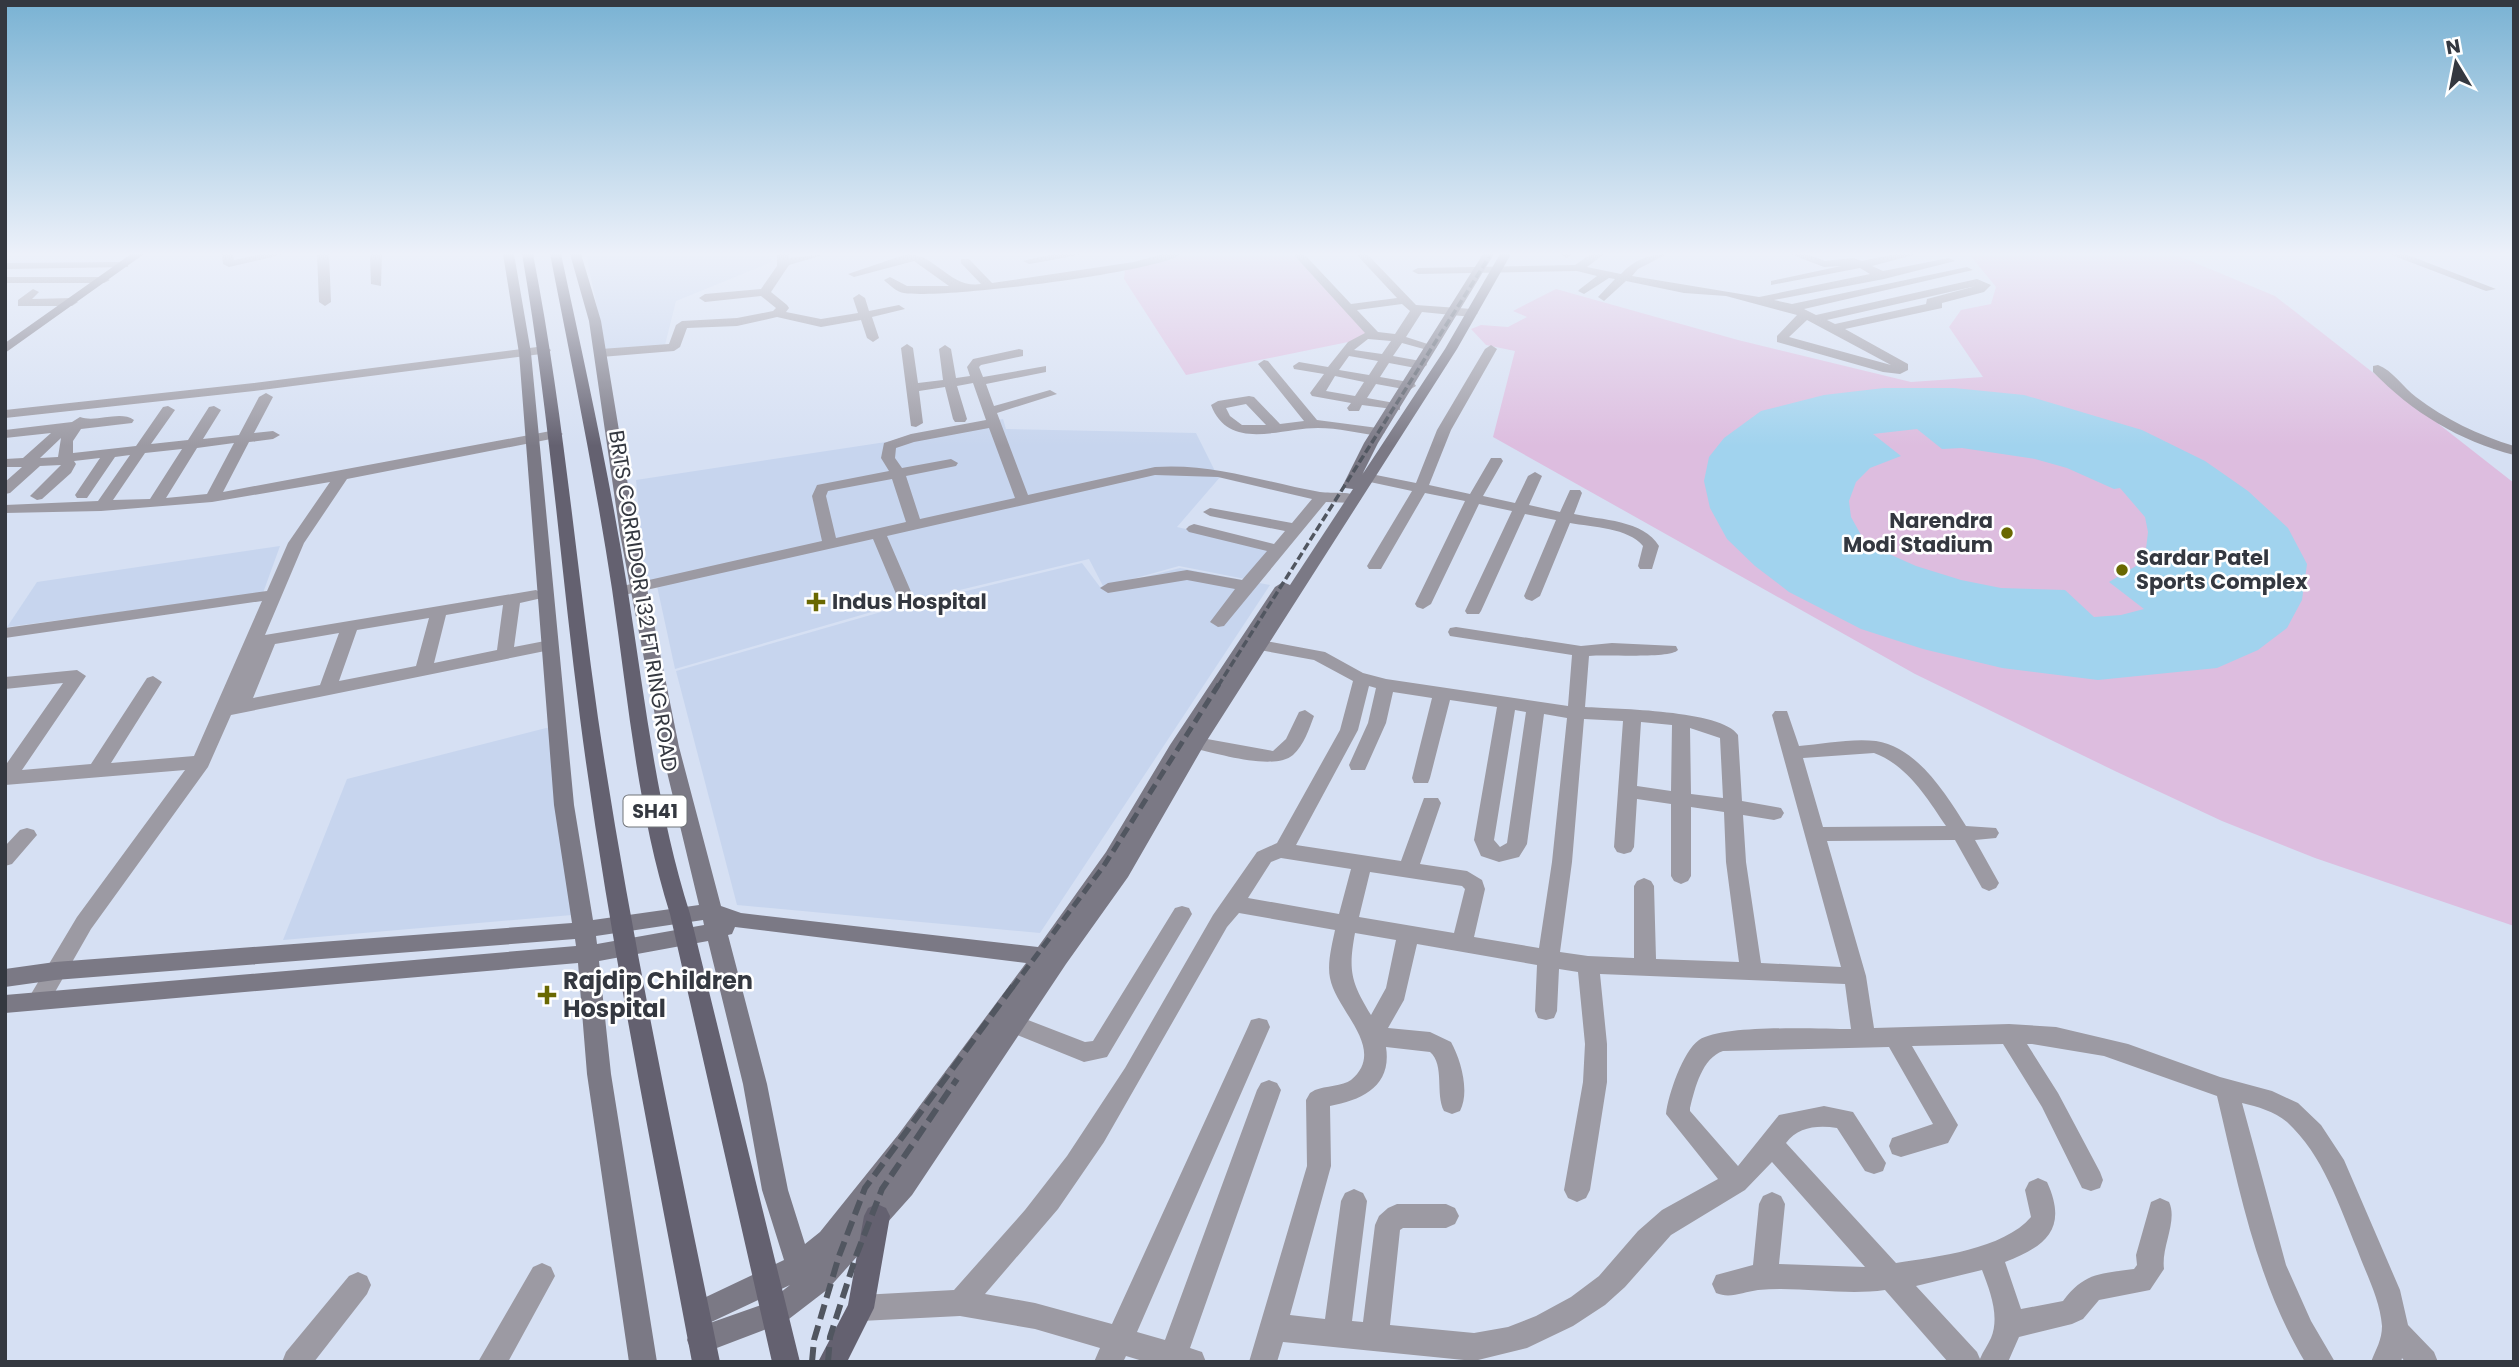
<svg xmlns="http://www.w3.org/2000/svg" width="2519" height="1367" font-family="Poppins,sans-serif">
<rect width="100%" height="100%" fill="#d6e0f3"/>
<path fill="#c7d5ee" d="M586 254H767L772 262 676 301 665 345 606 351Z
M1003 419 1006 429 1196 433 1215 471 1175 467 645 583 636 480 886 442Z
M1156 473 1221 476 1177 527 1273 549 1250 580 1179 566 1104 587 1180 568 1270 585 1040 933 737 905 676 671 888 610 1082 563 1100 587 1103 586 1089 559 889 607 675 669 657 586Z
M280 546 263 593 7 627 37 582Z
M550 727 572 915 283 940 347 779Z"/>
<path fill="#ddbddf" d="M1183 254H1298L1375 333 1353 341 1186 375 1124 279 1125 269Z
M1969 254H2174L2275 296 2514 483V926L2315 858 2222 821 2117 772 1915 674 1493 437 1515 351 1486 345 1471 329 1481 325 1508 327 1527 317 1513 311 1556 289 1738 340 1911 382 1983 377 1949 327 1961 310 1991 304 1996 287Z"/>
<path fill="#a1d3ee" fill-rule="evenodd" d="M1884 388H1954L2024 395 2142 430 2205 461 2248 491 2288 528 2307 564 2302 600 2287 628 2258 650 2217 668 2098 680 2002 668 1923 649 1861 629 1789 592 1755 566 1727 539 1710 508 1704 481 1709 457 1724 438 1761 411 1824 395ZM1917 429 1942 449 1962 448 2035 459 2067 468 2114 489 2120 488 2145 517 2148 532 2146 549 2136 566 2109 582 2144 609 2121 615 2094 617 2065 590 2001 588 1961 580 1916 566 1889 554 1869 541 1865 542 1851 517 1849 501 1856 482 1870 468 1901 456 1873 434Z"/>
<g fill="none" stroke-linecap="round" stroke-linejoin="round">
<path fill="#9c9aa3" fill-rule="evenodd" d="M222 254H233L234 260 262 254H285L229 267 223 264Z
M317 254H329L331 302 325 306 319 302Z
M370 254H382L381 286 371 284Z
M777 254H789V258L826 254 789 265 771 292 787 305 789 308 786 312 821 319 858 313 853 298 859 294 865 298 869 311 899 305 905 309 872 317 879 338 873 342 867 338 861 320 821 327 777 317 737 326 687 328 680 347 674 351 601 357 595 353 601 349 669 344 676 325 682 321 737 318 773 311 776 308 761 296 705 302 699 298 705 294 761 289 777 266Z
M907 254C936 254 950 289 981 284L961 263V259H969L992 283 1134 262 1163 254H1182C1155 273 941 299 904 293 897 292 891 286 886 282L884 280 890 277 907 286H949L914 261 854 277 848 274Z
M1053 254H1084L1029 264 1023 261Z
M1293 254H1304L1351 304 1397 298 1356 254H1367L1416 305 1472 309 1478 313 1472 317 1422 312 1406 337 1437 347 1431 351 1402 343 1393 356 1426 362 1427 365 1421 369 1389 363 1380 377 1414 383 1416 386 1409 390 1376 384 1367 398 1400 404V410L1362 405 1359 411H1349L1347 408 1351 403 1312 396 1310 393 1324 374 1294 369 1293 366 1299 362 1328 367 1348 342 1365 333ZM1402 304 1410 311 1395 334 1378 332 1357 310ZM1368 339 1391 341 1382 354 1354 350ZM1349 356 1378 361 1369 375 1339 370ZM1335 376 1364 382 1355 396 1326 391Z
M1560 254H1571L1572 255 1566 258Z
M1591 254H1604L1587 267 1621 274C1634 260 1649 254 1667 254L1638 269 1632 276 1759 297 1870 274 1860 268 1771 285V281L1841 266 1824 267 1790 254H1807L1825 261 1853 258 1862 261 1895 254H1917L1872 266 1883 271 1949 258 1955 261 1884 279 1774 300 1792 304 1967 267 1973 270 1804 309 1816 315 1977 279 1991 285 1984 292 1942 303V308L1845 329 1908 364V370L1900 374 1883 372 1777 342V336L1797 315 1726 296 1684 293 1626 281 1604 301 1598 297 1615 279 1609 278 1584 294 1578 291 1580 289 1597 276 1577 271 1418 274 1412 271 1418 268 1575 265ZM1976 286 1927 299 1926 304 1835 324 1827 320ZM1807 320 1891 365 1789 337Z
M2389 254H2405L2496 289 2486 291Z
M124 262 128 263V267L5 269V263Z
M5 277H104L110 280 104 283H5Z
M33 289 39 292 32 299 72 298 78 302 72 306H18V300Z
M907 344 913 348 918 383 943 380 939 349 945 345 951 349 956 378 970 376 967 367 973 359 1019 349 1023 350V356L981 365 979 367 983 377 1046 366V372L986 384 994 406 1050 390 1057 394 997 413 1028 495 1155 467C1213 463 1264 482 1320 492 1333 494 1352 490 1361 499L1354 503 1326 502 1224 626 1218 627 1210 622 1235 589 1187 580 1108 593 1100 588 1108 583 1187 570 1242 580 1267 551 1189 532 1186 529 1189 526 1194 524 1274 544 1285 531 1210 516 1203 512 1210 508 1292 523 1312 499 1218 477 1155 475 887 536 915 601 907 606 899 601 873 539 624 595 618 593 616 590 618 587 822 541 812 496 817 485 889 471 881 458 884 443 911 434 986 420 973 383 957 386 967 419 965 422H955L953 419 945 387 919 391 923 423 916 427 911 426 901 348ZM989 428 1015 498 920 519 906 476 956 466 958 463 951 459 902 468 895 458 896 448 914 442ZM892 479 906 522 836 538 826 496 828 491Z
M1491 345 1497 349 1451 430 1429 485 1470 494 1491 458H1501L1503 461 1483 496 1515 503 1528 476 1535 472 1542 476 1529 505 1560 512 1570 490H1580L1582 493 1574 514C1601 520 1644 520 1659 546L1652 569H1640L1638 566 1643 546C1629 528 1592 527 1570 523L1540 596 1532 601 1526 599 1524 596 1556 520 1525 514 1481 611 1479 614H1467L1465 611 1512 511 1479 504 1431 604 1423 609 1417 607 1415 604 1465 501 1425 493 1381 569H1369L1367 566 1412 491 1356 479 1349 475 1356 471 1416 483 1437 430 1485 349Z
M545 346 551 350 549 353 254 391 5 418V410L254 383Z
M1264 360 1268 361 1317 420 1378 428 1385 432 1378 436C1359 433 1338 428 1318 428 1280 428 1229 452 1211 405L1218 401 1249 396 1254 397 1280 424 1304 421 1258 364ZM1246 404 1266 425H1242L1230 416 1226 408Z
M2378 365C2392 370 2404 388 2416 397 2445 419 2478 435 2514 446V455C2459 441 2412 412 2373 372V366Z
M266 393 273 397 254 433 273 431 280 435 273 439 249 442 223 492 556 430 563 434 556 438 347 479 304 543 265 635 536 590 544 595 542 598 520 603 514 647 550 640 558 645 550 650 231 715 208 767 91 929 47 1006 39 1009 31 1006 28 1000 31 994 77 917 185 770 5 785V766L63 683 5 689V677L77 670 86 676 22 770 91 764 147 678 153 676 162 682 111 763 194 756 262 601 5 638V628L267 591 288 543 330 482 212 502 101 511 5 513V505L98 501 130 455 115 457 87 498H77L75 495 100 458 74 461 76 464 71 473 42 499 37 500 30 496 61 465 40 466 10 493 5 494V482L22 467H5V459L23 458 51 433 5 438V430L72 422 80 417C96 423 120 410 134 420L132 423 81 429 73 441V453L136 446 163 407 168 406 175 410 151 444 188 440 209 407 214 406 221 410 203 439 239 435 259 397ZM61 438 58 457 40 458ZM234 443 207 494 166 498 197 448ZM182 449 150 499 113 500 145 453ZM503 605 497 650 434 663 446 615ZM429 618 416 666 339 681 357 630ZM339 633 320 685 253 698 275 644Z
M1456 627 1581 646 1612 643 1676 646 1678 650C1670 659 1607 654 1589 656L1585 707C1616 709 1722 710 1738 735L1742 801 1781 808 1784 813 1781 818 1774 820 1743 815 1746 862 1761 963 1841 967 1772 715 1775 711H1787L1799 746C1823 744 1852 738 1876 741 1917 747 1946 794 1966 826L1996 828 1999 833 1996 838 1975 840 1999 883 1996 888 1989 891 1982 888 1955 840 1827 841 1866 976 1874 1028 2009 1024 2056 1027 2128 1044 2220 1077 2272 1091 2298 1103 2321 1125 2344 1160 2400 1290 2408 1325 2434 1352 2438 1362H2405L2402 1358 2401 1362H2371C2376 1349 2382 1340 2382 1326 2380 1299 2366 1274 2357 1249 2339 1205 2323 1155 2287 1122 2274 1111 2258 1107 2242 1103L2286 1265 2311 1321 2335 1362H2305C2256 1280 2239 1188 2217 1096L2104 1056 2032 1044H2027L2058 1093 2100 1172 2103 1180 2100 1188 2091 1191 2082 1188 2042 1107 2003 1044 1912 1046 1958 1125 1948 1143 1901 1157 1892 1154 1889 1146 1892 1138 1933 1124 1889 1047 1723 1051C1702 1058 1695 1088 1690 1108V1111L1738 1166 1779 1115 1824 1106 1853 1112 1886 1163 1883 1171 1874 1174 1865 1171 1837 1128C1817 1125 1798 1127 1786 1143L1896 1263C1936 1257 2004 1249 2031 1217L2025 1190 2029 1182 2038 1178 2047 1182C2068 1228 2047 1246 2005 1262L2021 1309 2063 1301C2085 1272 2100 1274 2134 1269L2137 1265 2136 1255 2151 1202 2160 1198 2169 1202C2178 1221 2161 1247 2164 1269L2150 1290 2099 1300 2083 1319 2072 1324 2019 1337 2008 1362H1948L1885 1290C1843 1296 1801 1286 1758 1290 1743 1292 1730 1299 1716 1293L1712 1284 1716 1275 1753 1265 1759 1204 1763 1196 1772 1192 1781 1196 1785 1204 1779 1264 1865 1267 1772 1162 1745 1190 1671 1235 1625 1287 1605 1305 1573 1326 1527 1348 1474 1361 1283 1342 1277 1362H1249L1307 1166 1306 1100 1310 1093 1315 1090C1325 1086 1343 1086 1351 1080 1388 1049 1336 1011 1330 978 1327 963 1332 945 1335 930L1239 913 1227 927 1104 1142 1058 1209 985 1294 1035 1303 1112 1324 1248 1027 1251 1020 1259 1018 1267 1020 1270 1027 1137 1332 1165 1340 1257 1090 1261 1083 1269 1080 1277 1083 1281 1090 1190 1348 1202 1352 1206 1362H1146L1126 1356 1123 1362H1094L1100 1348 1035 1329 960 1316 861 1321 852 1317 848 1308 852 1299 861 1295 954 1290 1025 1210 1067 1156 1125 1068 1213 915 1257 852 1277 843 1340 730 1353 681 1314 660 1254 649 1252 645 1254 641 1260 640 1325 652 1363 673 1386 679 1568 706 1572 655 1450 636 1448 632 1450 628ZM1369 686 1376 688 1368 723 1349 765 1351 770H1365L1386 723 1393 692 1432 698 1412 778 1414 783H1428L1430 778 1450 700 1497 707 1474 840 1481 856 1499 862 1519 857 1527 844 1544 714 1567 718 1552 862 1539 948 1474 937 1485 889 1482 880 1467 871 1420 864 1441 803 1438 798H1424L1401 861 1296 845 1358 730ZM1515 710 1526 712 1507 843 1500 847 1494 840ZM1584 719 1623 721 1614 847 1617 852 1624 854 1631 852 1634 847 1637 799 1671 804V876L1674 881 1681 884 1688 881 1691 876V807L1724 812 1726 862 1739 962 1656 959 1654 886 1651 881 1644 878 1637 881 1634 886V958L1588 956 1560 952 1572 862ZM1641 722 1672 725 1671 791 1637 786ZM1690 728 1720 738 1723 798 1691 794ZM1874 753C1907 765 1927 798 1946 826L1823 827 1803 758ZM1281 858 1351 869 1339 914 1248 898 1271 862ZM1370 872 1462 886 1465 889 1454 933 1359 917ZM1355 933 1396 940 1386 988 1371 1015C1351 982 1348 971 1355 933ZM1417 944 1537 965 1535 1011 1538 1018 1546 1020 1554 1018 1557 1011 1559 969 1578 972 1585 1044 1583 1082 1564 1190 1568 1198 1577 1202 1586 1198 1590 1190 1607 1082V1044L1600 974 1845 984 1851 1029C1818 1029 1724 1024 1699 1040 1683 1051 1668 1095 1666 1114L1718 1179 1662 1210 1638 1231 1599 1276 1571 1297 1536 1316 1508 1327 1474 1333 1390 1325 1400 1230 1403 1228H1446L1455 1224 1459 1216 1455 1208 1446 1204H1397L1388 1208 1379 1216 1375 1225 1363 1322 1352 1321 1367 1201 1363 1193 1354 1189 1345 1193 1341 1201 1325 1319 1290 1315 1331 1166 1330 1106C1363 1100 1392 1086 1386 1047L1430 1052C1445 1065 1435 1094 1444 1111L1452 1114 1460 1111C1470 1092 1461 1060 1451 1042L1430 1032 1388 1028 1404 1000ZM1982 1270C1990 1291 2000 1316 1991 1338 1988 1345 1983 1351 1980 1359L1977 1352 1916 1286Z
M1305 710 1314 716C1309 729 1304 745 1293 755 1274 771 1220 754 1196 749L1189 747 1187 743 1189 739 1196 737 1273 751 1286 739 1299 712Z
M27 828 34 830 37 835 12 864 5 866V846L20 830Z
M1182 906 1189 908 1192 914 1107 1057 1084 1062 1007 1031 1004 1024 1007 1017 1015 1015 1085 1042 1093 1041 1175 908Z
M542 1263 551 1267 555 1276 508 1362H478L533 1267Z
M358 1272 367 1276 371 1285 367 1294 314 1362H282L286 1352 349 1276Z"/>
<path fill="#7b7985" fill-rule="evenodd" d="M131 254H144L5 353V343Z
M503 254H514L531 353 574 805 593 920 699 905 661 747 620 534 589 321 570 254H581L601 321 636 534 679 747 721 906 741 913 1038 947 1106 852 1170 745 1275 587 1283 582 1290 585 1353 489 1345 488 1343 485 1364 443 1483 254H1494L1378 443 1362 475 1445 349 1500 254H1511L1457 349 1204 745 1128 877 1066 964 912 1195 828 1289 785 1322 701 1354 691 1350 687 1340 691 1330 697 1328 687 1324 684 1315 687 1306 784 1260 762 1190 743 1084 708 941 599 961 611 1074 657 1362H629L587 1074 578 963 5 1013V995L576 946 575 939 55 980 5 987V969L55 962 572 923 554 805 519 353ZM703 920 704 925 597 944 596 936ZM735 927 1026 963 898 1135 820 1232 805 1244 788 1190 767 1084 728 935 732 934ZM790 1285 767 1303 707 1324Z"/>
<path fill="#646170" fill-rule="evenodd" d="M522 254H533C563 408 576 563 598 718 630 934 676 1148 720 1362H692C652 1148 608 934 580 718 560 563 549 408 522 254Z
M550 254H561C585 366 610 478 628 592 645 700 657 810 690 914L800 1362H772L670 914C637 809 628 698 612 589 595 477 572 366 550 254Z
M877 1204 886 1208 890 1216 874 1308 847 1362H818L848 1305 864 1216 868 1208Z"/>
<path stroke="#515660" stroke-width="3.5" stroke-dasharray="8 3.5" stroke-linecap="butt" d="M1218 686 1491 254"/>
<path stroke="#515660" stroke-width="5" stroke-dasharray="11 6" stroke-linecap="butt" d="M1012 988 1103 867 1219 684"/>
<path stroke="#515660" stroke-width="6" stroke-dasharray="15 7" stroke-linecap="butt" d="M812 1362 814 1340 839 1256 865 1188 1013 986
M828 1362 830 1337 856 1256 882 1189 957 1079"/>
</g>
<linearGradient id="sky" x2="0" y2="1"><stop stop-color="#79b2d3"/><stop offset="0.57" stop-color="#edf1fa"/><stop offset="1" stop-color="#edf1fa" stop-opacity="0"/></linearGradient>
<rect width="2519" height="446" fill="url(#sky)"/>
<g fill="#696801" stroke="#fff" stroke-width="2.5">
<circle cx="2007" cy="533" r="7"/>
<circle cx="2122" cy="570" r="7"/>
<path d="M812.5 591.5h7v7h7v7h-7v7h-7v-7h-7v-7h7z"/>
<path d="M543.5 984.5h7v7h7v7h-7v7h-7v-7h-7v-7h7z"/>
</g>
<g text-anchor="middle" stroke-width="5" stroke-linejoin="round" paint-order="stroke">
<rect fill="#fff" stroke="#717479" stroke-width="2" x="623.5" y="795.5" width="63" height="31" rx="5"/>
<g font-size="19" font-weight="bold" fill="#343840">
<text x="655" y="818">SH41</text>
</g>
<g font-size="21" font-weight="bold" fill="#343840" stroke="#fff" text-anchor="start">
<text x="1993" y="528" text-anchor="end">Narendra<tspan x="1993" dy="24">Modi Stadium</tspan></text>
<text x="2136" y="565">Sardar Patel<tspan x="2136" dy="24">Sports Complex</tspan></text>
<text x="832" y="609">Indus Hospital</text>
</g>
<g font-size="21" fill="#343840" stroke="#fff">
<text transform="translate(643 601) rotate(81)" y="7">BRTS CORRIDOR 132 FT RING ROAD</text>
</g>
<g font-size="24" font-weight="bold" fill="#343840" stroke="#fff" text-anchor="start">
<text x="563" y="989">Rajdip Children<tspan x="563" dy="28">Hospital</tspan></text>
</g>
</g>
<rect width="2519" height="1367" fill="none" stroke="#343840" stroke-width="14"/>
<g transform="translate(2456 63) rotate(350)" stroke="#ffffff" stroke-width="5" paint-order="stroke">
<path d="M0-5L12 26L0 18L-12 26Z" fill="#343840"/>
<text y="-10" font-size="19" font-weight="bold" text-anchor="middle" fill="#343840">N</text>
</g>
</svg>
